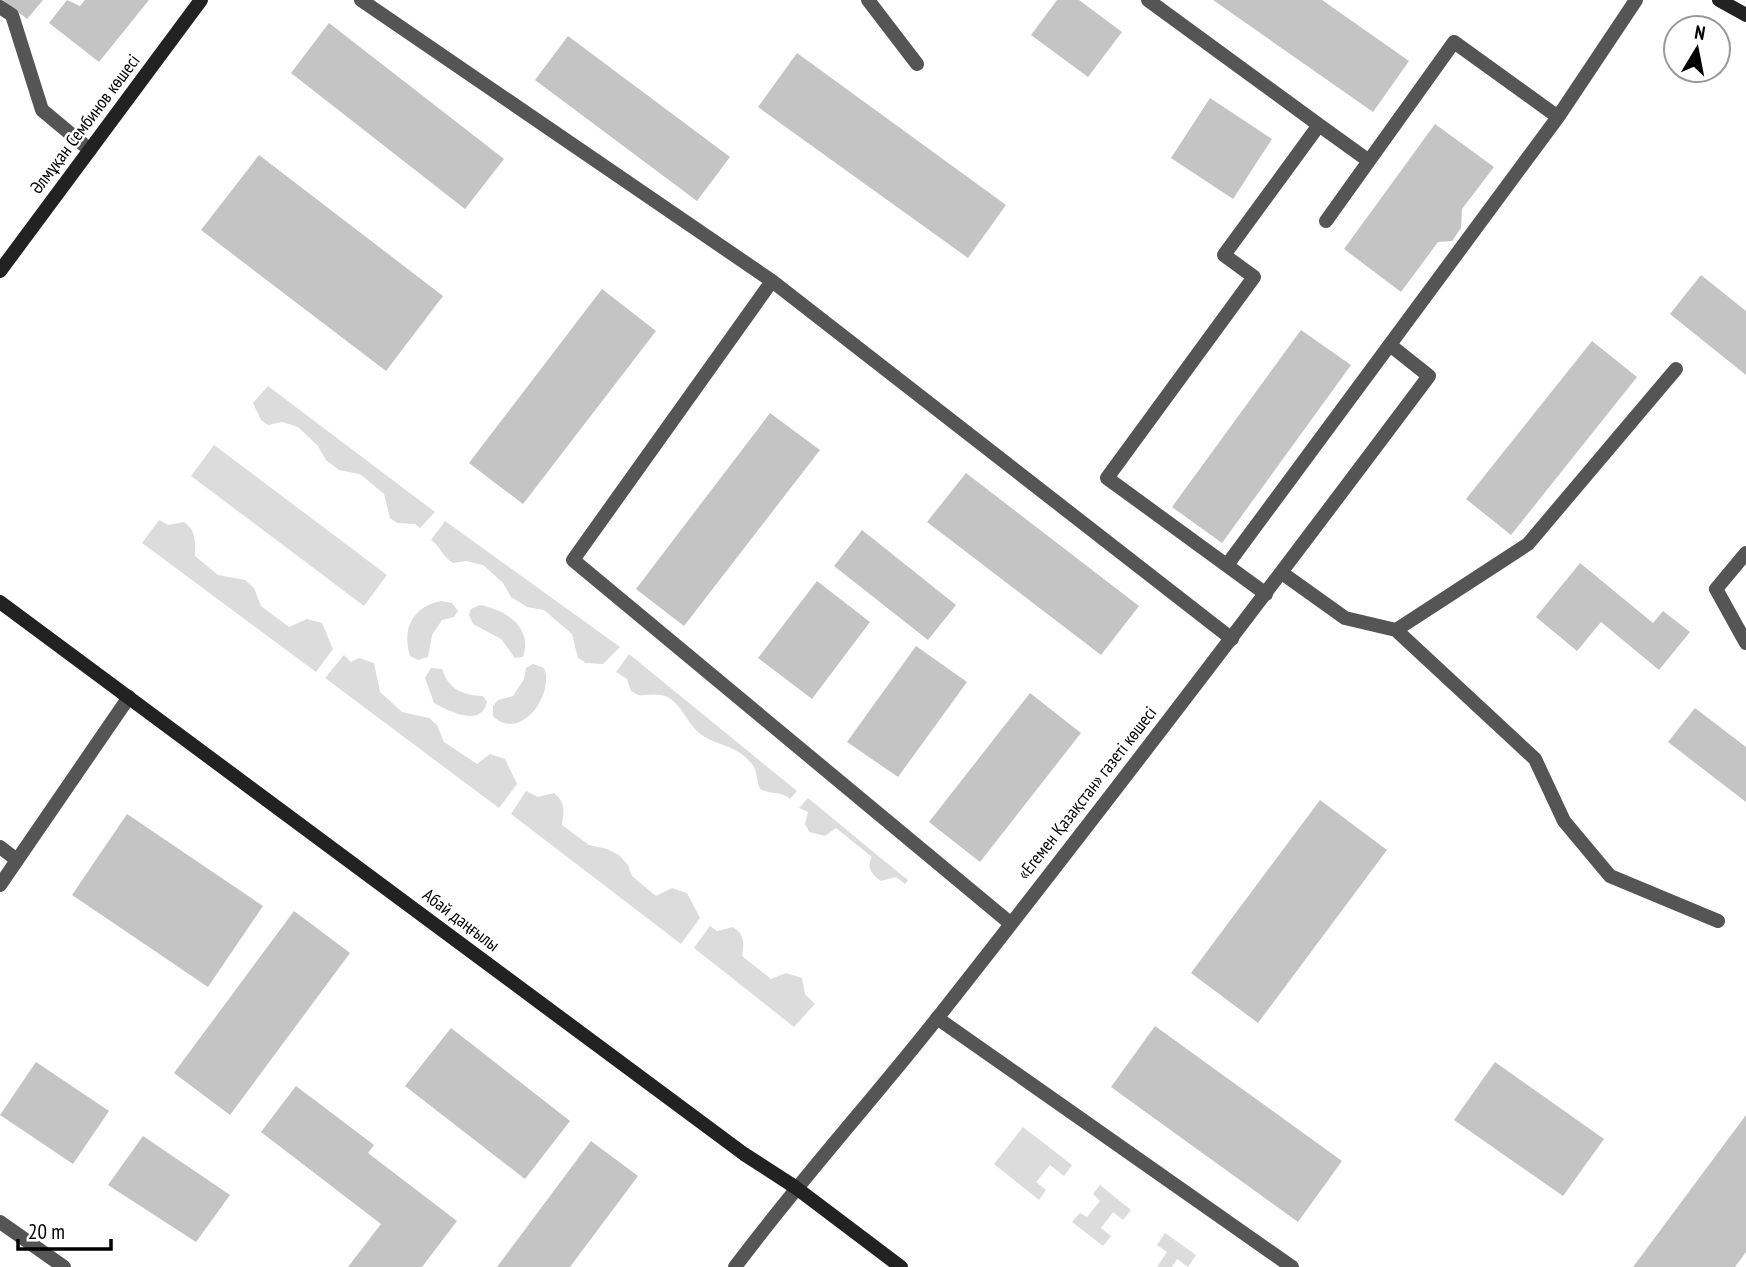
<svg xmlns="http://www.w3.org/2000/svg" width="1746" height="1267" font-family="'PT Sans Narrow',sans-serif">
<rect width="100%" height="100%" fill="#fff"/>
<path fill="#dcdcdc" d="M268 386 435 512 420 528 415 524 397 523 390 518 384 494 360 474 339 470 326 460 318 446 298 427 282 422 268 425 261 420 253 403Z
M214 445 387 575 364 606 191 476Z
M159 520 168 525 184 522C197 531 195 542 195 556L218 575 245 580 254 588 261 606 289 627 307 619 322 623 333 649 316 672 142 543Z
M445 521 620 647 603 664 586 663 578 658 572 634 544 610 527 607 511 597 503 583 483 565 466 561 453 563C442 556 441 547 431 540Z
M441 601 452 603 458 611 454 617 442 620 432 635 428 657 418 660 410 656C402 629 412 607 441 601Z
M480 605C506 610 533 627 523 657L515 658 501 639 473 624 469 615 471 609Z
M629 654 797 791 790 799C782 791 770 795 760 789 756 781 758 771 752 764 733 741 713 747 697 731 687 722 682 706 669 698 660 692 648 696 638 695L631 691 627 679 616 672Z
M344 655 351 662 359 658 374 663 380 692 402 712 429 718 437 725 444 742 477 764 490 754 505 759 517 784 499 808 325 678Z
M533 664 544 668C555 695 520 743 493 716V706L498 700 513 696 524 679 526 668Z
M431 668 442 669C449 690 463 695 483 696L487 702C481 728 449 711 434 703L425 678Z
M526 791 538 797 554 793C566 803 564 811 562 825L589 845 607 849 619 855 628 865 632 876 656 896 672 888 687 893 700 918 681 944 511 814Z
M808 798 899 873 908 880 905 884 896 877 881 881C872 875 866 867 872 857L836 828 825 836 809 832 805 824 808 812 799 808Z
M710 926 717 931 733 927C745 935 744 943 742 956L771 979 786 973 802 978 805 994 815 1004 794 1027 694 948Z
M1023 1127 1072 1165 1064 1176 1050 1165 1036 1182 1046 1190 1039 1200 994 1164Z
M1100 1185 1131 1210 1123 1220 1113 1212 1101 1228 1111 1236 1103 1246 1072 1222 1080 1213 1087 1217 1100 1201 1093 1194Z
M1165 1233 1196 1255 1188 1267 1177 1259 1172 1267H1157L1167 1252 1157 1245Z"/>
<path fill="#c4c4c4" d="M3 0H43L27 19Z
M67 0 80 6 85 0H149L99 62 49 23Z
M1057 0H1079L1122 32 1088 77 1031 35Z
M1213 0H1322L1409 61 1373 112Z
M329 23 504 159 465 209 291 73Z
M568 36 730 157 697 201 535 80Z
M797 53 1006 205 968 258 758 107Z
M1210 98 1272 139 1233 199 1171 158Z
M1435 124 1494 167 1462 209 1461 228 1452 241 1438 242 1401 292 1344 249Z
M259 155 443 296 386 371 201 230Z
M1701 275 1746 311V375L1670 314Z
M602 289 656 331 523 504 469 463Z
M1301 330 1351 365 1222 543 1172 507Z
M1592 341 1637 377 1511 535 1466 499Z
M770 413 820 450 684 626 636 589Z
M966 473 1139 606 1101 655 927 522Z
M862 530 956 605 928 640 834 566Z
M1580 563 1653 623 1663 611 1690 632 1659 670 1601 622 1577 651 1536 617Z
M817 581 870 622 812 699 758 658Z
M916 646 967 682 898 777 847 742Z
M1030 693 1081 733 980 862 929 822Z
M1695 708 1746 747V802L1668 742Z
M1320 800 1387 850 1258 1023 1191 973Z
M127 814 263 906 208 987 72 895Z
M294 911 350 953 230 1115 174 1073Z
M1155 1026 1342 1161 1298 1222 1111 1087Z
M451 1028 570 1121 525 1179 405 1086Z
M36 1062 109 1111 73 1164 0 1115Z
M1495 1062 1604 1139 1563 1196 1454 1120Z
M296 1086 374 1145 368 1153 457 1221 422 1267H348L381 1224 261 1132Z
M1746 1115V1252L1735 1267H1633Z
M143 1136 230 1195 196 1242 108 1185Z
M591 1141 638 1176 570 1267H497Z"/>
<g fill="none" stroke-linecap="round" stroke-linejoin="round">
<path stroke="#555" stroke-width="14" d="M361 0 772 281
M868 0 917 64
M1148 0 1319 125 1224 255 1254 277 1107 478 1266 594
M0 7 12 15 42 110 90 150
M1319 125 1369 161
M1326 221 1454 42 1558 117
M1746 553 1716 589 1746 643
M1227 565 1558 117 1636 0
M1282 573 1345 618 1396 630 1528 544 1676 369
M1396 630 1535 759 1564 821 1610 876 1718 921
M0 847 17 860
M1010 923 573 560 772 281 1232 639
M937 1018 1292 1267"/>
<path stroke="#555" stroke-width="14" d="M0 885 129 697
M0 1222 64 1267
M735 1267C800 1180 872 1101 939 1016 1105 805 1268 591 1429 376L1390 345"/>
<path stroke="#222" stroke-width="14" d="M1719 0 1746 15
M0 271 201 0
M0 602 744 1154 795 1187 901 1267"/>
</g>
<g text-anchor="middle" stroke-width="5" stroke-linejoin="round" paint-order="stroke">
<g font-size="18" fill="#000" stroke="#fff">
<text transform="translate(85 124) rotate(-53)" y="6">Әлмұқан Сембинов көшесі</text>
<text transform="translate(1087 793) rotate(-52)" y="6">«Егемен Қазақстан» газеті көшесі</text>
<text transform="translate(461 920) rotate(37)" y="6">Абай даңғылы</text>
</g>
</g>
<g transform="translate(1697 49) rotate(10)"><circle r="33" fill="#ffffff" stroke="#999999" stroke-width="2"/>
<path d="M0-5L12 26L0 18L-12 26Z" fill="#000000"/>
<text y="-10" font-size="19" font-weight="bold" text-anchor="middle" fill="#000000">N</text>
</g>
<path d="M18 1239v10h93v-10" fill="none" stroke="#000000" stroke-width="3.5"/>
<text x="28" y="1239" font-size="21" fill="#000000" stroke="#ffffff" stroke-width="5" paint-order="stroke">20 m</text>
</svg>
